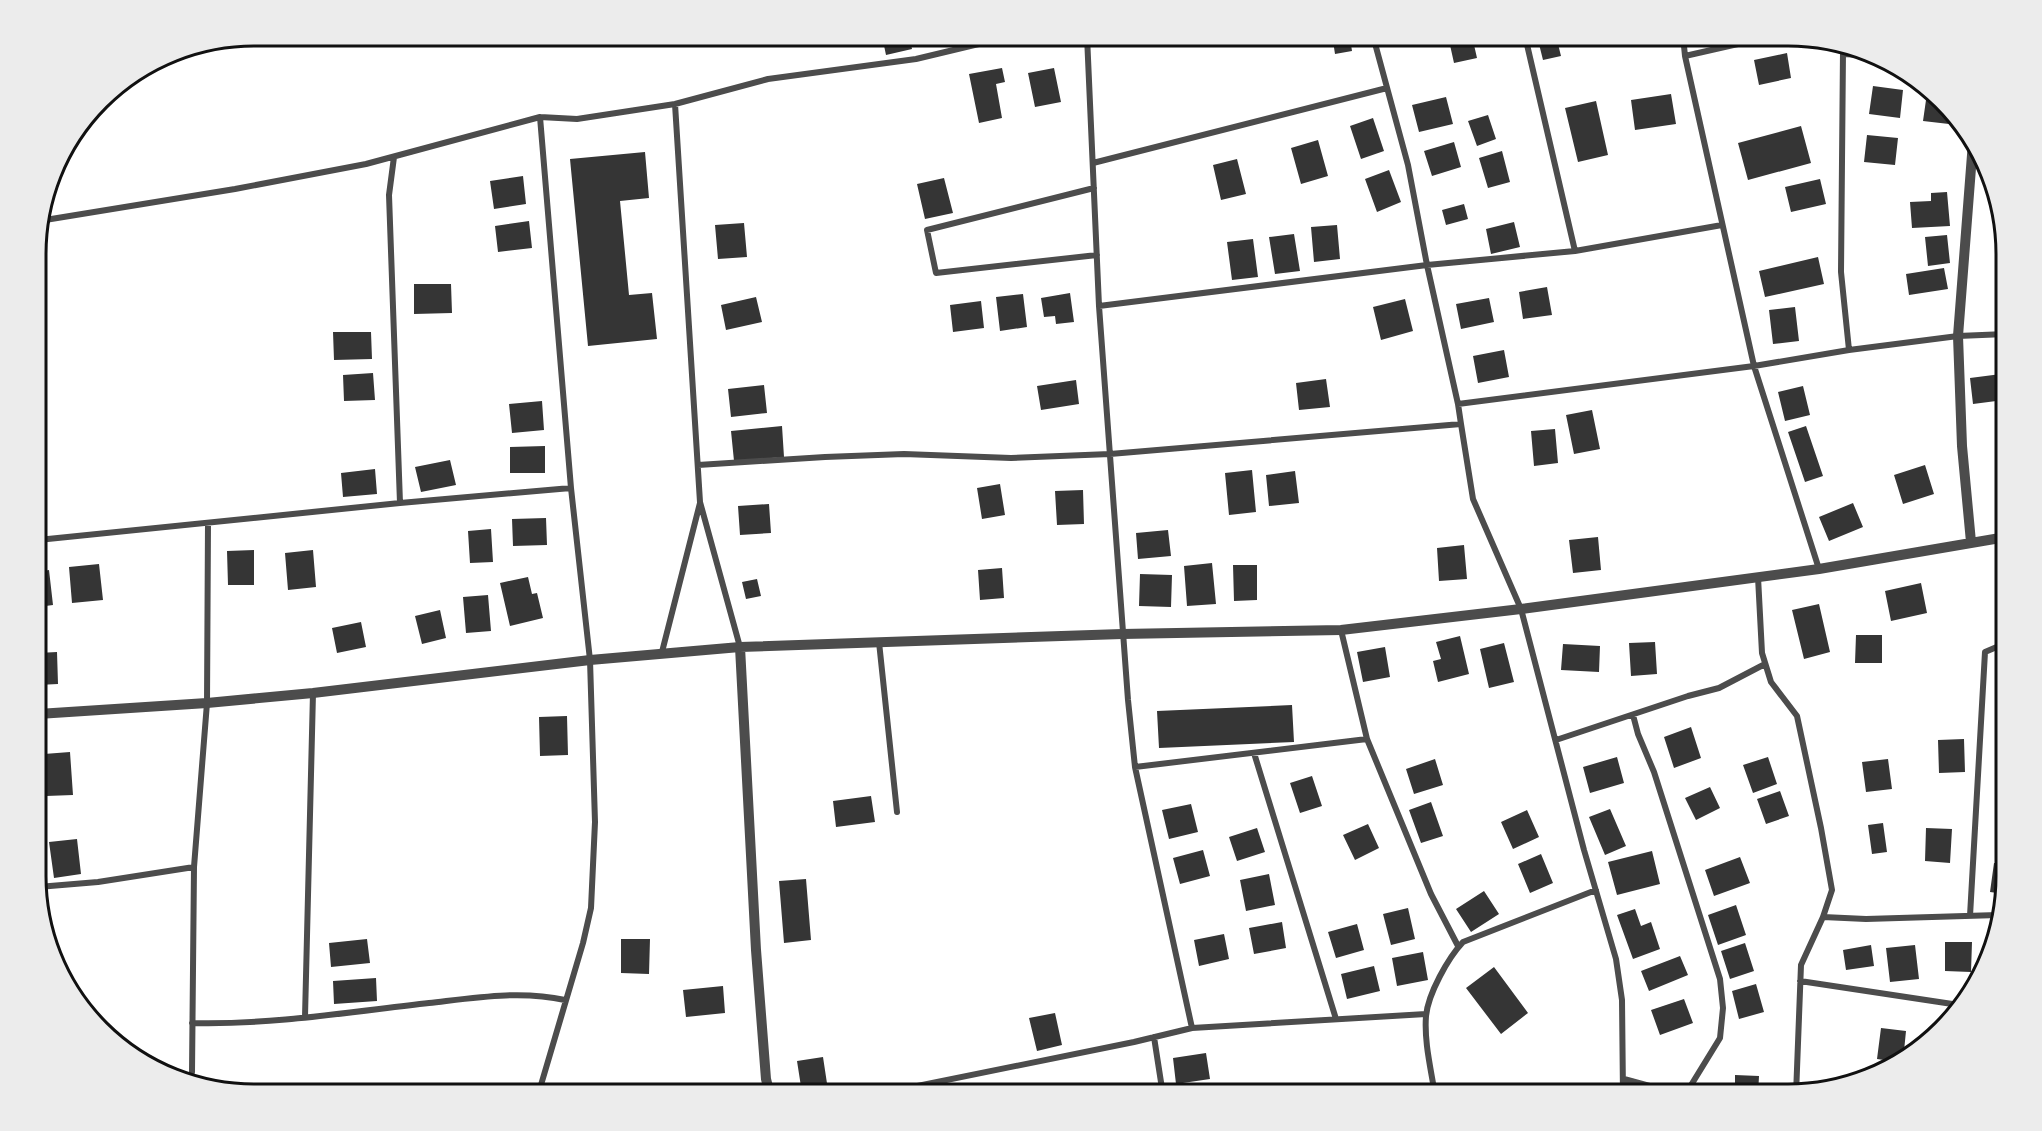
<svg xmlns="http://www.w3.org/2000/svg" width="2042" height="1131" font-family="Jost,sans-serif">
<rect width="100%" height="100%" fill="#fff"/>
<path fill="#353535" d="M882 36H909L912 49 886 55Z
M1402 36H1433V37L1404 44Z
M1448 36H1472L1477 58 1454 63Z
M1537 36H1556L1561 56 1543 60Z
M1350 38 1352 51 1335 54 1333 41Z
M1787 53 1791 78 1759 85 1754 60Z
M1002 68 1005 82 996 84 1002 118 979 123 969 74Z
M1054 68 1061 102 1035 107 1028 73Z
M1873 86 1903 90 1900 118 1869 114Z
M1927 93 1950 115 1949 124 1923 121Z
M1671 94 1676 124 1635 130 1631 100Z
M1446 97 1453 124 1419 132 1412 105Z
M1596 101 1608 155 1578 162 1565 108Z
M1488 115 1496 139 1477 146 1468 121Z
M1373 118 1384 151 1361 159 1350 126Z
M1801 126 1811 163 1748 180 1738 143Z
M1867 135 1898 138 1895 165 1864 162Z
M1318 140 1328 176 1301 184 1291 148Z
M1454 142 1461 167 1432 176 1424 151Z
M1502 151 1510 182 1488 188 1479 158Z
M645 152 649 198 620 201 629 295 652 293 657 339 588 346 570 159Z
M1237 159 1246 194 1221 200 1213 165Z
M1389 170 1401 202 1377 212 1365 179Z
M523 176 526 204 494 209 490 181Z
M944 178 953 213 925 219 917 184Z
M1820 179 1826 204 1791 212 1785 187Z
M1947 192 1950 226 1912 228 1910 202 1931 201V193Z
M1464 204 1468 219 1446 225 1442 210Z
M529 221 532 248 498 252 495 226Z
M1514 222 1520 247 1491 254 1486 229Z
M744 223 747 257 718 259 715 225Z
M1337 225 1340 259 1314 262 1311 227Z
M1294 234 1300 271 1275 274 1269 237Z
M1947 235 1950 263 1928 266 1925 237Z
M1253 239 1258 277 1232 280 1227 242Z
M1818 257 1824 284 1765 297 1759 271Z
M1944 268 1948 289 1909 295 1906 274Z
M414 284H451L452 313 414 314Z
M1547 287 1552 315 1523 319 1519 292Z
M1070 293 1074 322 1056 324 1055 316 1044 317 1041 298Z
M1023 294 1027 327 1000 331 996 297Z
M756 297 762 322 726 330 721 305Z
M1489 298 1494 322 1461 329 1456 304Z
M1405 299 1413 331 1381 340 1373 307Z
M981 301 984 328 953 332 950 305Z
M1795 307 1799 341 1773 344 1769 310Z
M333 332H371L372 359 334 360Z
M1504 350 1509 377 1478 383 1473 356Z
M373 373 375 400 344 401 343 375Z
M2001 374 2004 400 1973 404 1970 378Z
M1326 379 1330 407 1299 410 1296 383Z
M1076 380 1079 404 1041 410 1037 386Z
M764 385 767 413 731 417 728 389Z
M1803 386 1810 415 1785 421 1778 392Z
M542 401 544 430 512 433 509 404Z
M1592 410 1600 449 1574 454 1566 415Z
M782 426 784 457 734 461 731 431Z
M1806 426 1823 476 1805 482 1788 432Z
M1555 429 1558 463 1534 466 1531 431Z
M545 446V473H510V447Z
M450 460 456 485 421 492 415 467Z
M1925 465 1934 494 1903 504 1894 475Z
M375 469 377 494 343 497 341 473Z
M1252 470 1256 512 1229 515 1225 473Z
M1295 471 1299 503 1269 506 1266 475Z
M1000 484 1005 515 982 519 977 488Z
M1083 490 1084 524 1057 525 1055 491Z
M1853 503 1863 527 1829 541 1819 517Z
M769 504 771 533 740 535 738 506Z
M546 518 547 545 513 546 512 519Z
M491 529 493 562 470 563 468 531Z
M1168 530 1171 556 1138 559 1136 533Z
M1598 537 1601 570 1573 573 1569 540Z
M1464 545 1467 579 1439 581 1437 548Z
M254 550V585H228L227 551Z
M313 550 316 587 288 590 285 553Z
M1212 563 1216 604 1187 606 1184 566Z
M99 564 103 600 72 603 69 567Z
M1233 565H1257V600L1234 601Z
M1002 568 1004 598 980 600 978 570Z
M49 570 53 605 38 607V572Z
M1140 574 1172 575 1171 607 1139 606Z
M528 577 532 594 537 593 543 618 510 626 500 583Z
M757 579 761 596 746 599 742 582Z
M1921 583 1927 613 1891 621 1885 591Z
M488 595 491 631 466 633 463 597Z
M1819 604 1830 652 1804 659 1792 610Z
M440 610 446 638 422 644 415 616Z
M361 622 366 647 337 653 332 628Z
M1856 635H1882V663H1855Z
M1460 636 1469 674 1438 682 1433 661 1441 659 1436 642Z
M1655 642 1657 674 1631 676 1629 643Z
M1504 643 1514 682 1489 688 1480 649Z
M1563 644 1600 646 1599 672 1561 670Z
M1385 647 1390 677 1363 682 1357 652Z
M57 652 58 684 38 685V653Z
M1292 705 1294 742 1159 748 1157 711Z
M567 716 568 755 540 756 539 717Z
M1691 727 1701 758 1674 768 1664 737Z
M1964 739 1965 772 1939 773 1938 740Z
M70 752 73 795 46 796 44 754Z
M1617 757 1624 783 1590 793 1583 767Z
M1768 757 1777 784 1753 793 1743 765Z
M1435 759 1443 785 1414 794 1406 769Z
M1888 759 1892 789 1866 792 1862 762Z
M1312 776 1322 806 1300 813 1290 783Z
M1710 787 1720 808 1696 820 1685 798Z
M1780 791 1789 816 1766 824 1757 799Z
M871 796 875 822 836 827 833 801Z
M1431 802 1443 836 1421 843 1409 810Z
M1191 804 1198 832 1169 839 1162 810Z
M1610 809 1626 846 1605 855 1589 817Z
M1527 810 1539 837 1513 849 1501 822Z
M1883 823 1887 852 1872 854 1868 825Z
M1368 824 1379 848 1355 860 1343 835Z
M1257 828 1265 852 1237 861 1229 837Z
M1926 828 1952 829 1950 863 1925 861Z
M77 839 81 874 54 878 49 842Z
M1203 850 1210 876 1180 884 1173 858Z
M1652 851 1660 884 1617 895 1608 862Z
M1541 854 1553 883 1530 893 1518 864Z
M1740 857 1750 883 1714 896 1705 870Z
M1994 863 2006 864 2005 894 1990 892Z
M1269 874 1275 905 1246 911 1240 880Z
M806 879 811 940 784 943 779 881Z
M1484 891 1499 914 1471 932 1456 909Z
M1736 905 1746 935 1718 945 1708 915Z
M1408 908 1415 939 1391 945 1383 914Z
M1635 909 1641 926 1651 922 1660 949 1633 959 1617 915Z
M1282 922 1286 948 1254 954 1249 928Z
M1357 924 1364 950 1336 958 1328 932Z
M1224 934 1229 959 1199 966 1194 940Z
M367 939 370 963 331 967 329 943Z
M621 939H650L649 974 621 973Z
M1945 942H1972L1971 972 1945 971Z
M1745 943 1754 971 1730 979 1721 951Z
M1871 945 1874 966 1846 970 1843 950Z
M1915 945 1919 979 1890 982 1886 948Z
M1423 952 1428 980 1397 986 1392 958Z
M1680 956 1688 975 1649 991 1641 971Z
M1374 966 1380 991 1347 999 1341 974Z
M1494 967 1528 1013 1501 1034 1466 988Z
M376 978 377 1001 334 1004 333 981Z
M1756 984 1764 1012 1739 1019 1732 991Z
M723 986 725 1013 686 1017 683 990Z
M1684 999 1693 1023 1660 1035 1651 1010Z
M1055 1013 1062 1045 1037 1051 1029 1018Z
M1881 1028 1906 1031 1903 1061 1898 1062 1877 1059Z
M1206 1053 1210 1079 1176 1084 1173 1058Z
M823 1057 828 1090 802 1093 797 1061Z
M1735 1075 1759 1076 1758 1095H1735Z"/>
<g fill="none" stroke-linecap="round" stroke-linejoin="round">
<path stroke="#4c4c4c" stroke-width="6" d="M1087 36 1099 306 1128 700 1135 767 1192 1028
M1373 36 1408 165 1427 265 1458 404
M1525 36 1575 251
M1683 36 1685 56 1754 366 1819 569
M1843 51 1841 272 1849 350
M1843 54 1861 55
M1685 56 1773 36
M675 104 700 502 740 647
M394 157 389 195 400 503
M1093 163 1387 88
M1094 188 927 230 936 273 1097 255
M39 221 235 189 366 164 540 117 577 119 675 104 768 79 916 59 1012 36
M1099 306 1427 265 1575 251 1722 225
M1461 424 1473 499 1521 609 1584 850 1616 959 1622 1000 1623 1095
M698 465 825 457 904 454 1011 458 1110 454 1461 424 1458 404 1754 366 1849 350 1958 336 2006 334
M38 540 400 503 571 488
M1758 577 1762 653 1771 682 1797 716 1821 828 1832 890 1823 917 1801 965 1796 1095
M1341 630 1367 739 1431 894 1458 946
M879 642 897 812
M662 652 700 503
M1633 715 1638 734 1654 772 1720 979 1723 1008 1720 1038 1685 1095
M1556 740 1688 696 1719 688 1765 664
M1254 753 1336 1019
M1135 767 1367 739
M38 887 98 882 194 867
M1970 916 1985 652 2006 643
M1823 917 1866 919 1998 915
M1800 981 1959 1005
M305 1017 313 693
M192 1023C271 1025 350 1012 429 1003 473 998 520 990 565 1000
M1154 1037 1163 1095
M192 1072 194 867 207 703 208 523
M1624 1079 1657 1088 1674 1095
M538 1095 583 943 591 908 595 822 590 660 571 488 540 117
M873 1095 1134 1042 1192 1028 1426 1014
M1435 1095C1431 1069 1424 1042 1426 1016 1428 994 1448 958 1463 942L1596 890"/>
<path stroke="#4c4c4c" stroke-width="10" d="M1971 542 1962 446 1958 336 1973 142
M740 647 756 950 766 1079 770 1095
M38 714 207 703 313 693 590 660 740 647 1122 634 1341 630 1521 609 1819 569 2006 537"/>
</g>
<path d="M0 0H2042V1131H0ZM254 46H1788A208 208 0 0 1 1996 254V876A208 208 0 0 1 1788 1084H254A208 208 0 0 1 46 876V254A208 208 0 0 1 254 46Z" fill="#ececec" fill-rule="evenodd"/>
<path fill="none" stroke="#111" stroke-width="3" d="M254 46H1788A208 208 0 0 1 1996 254V876A208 208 0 0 1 1788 1084H254A208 208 0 0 1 46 876V254A208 208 0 0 1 254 46Z"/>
</svg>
